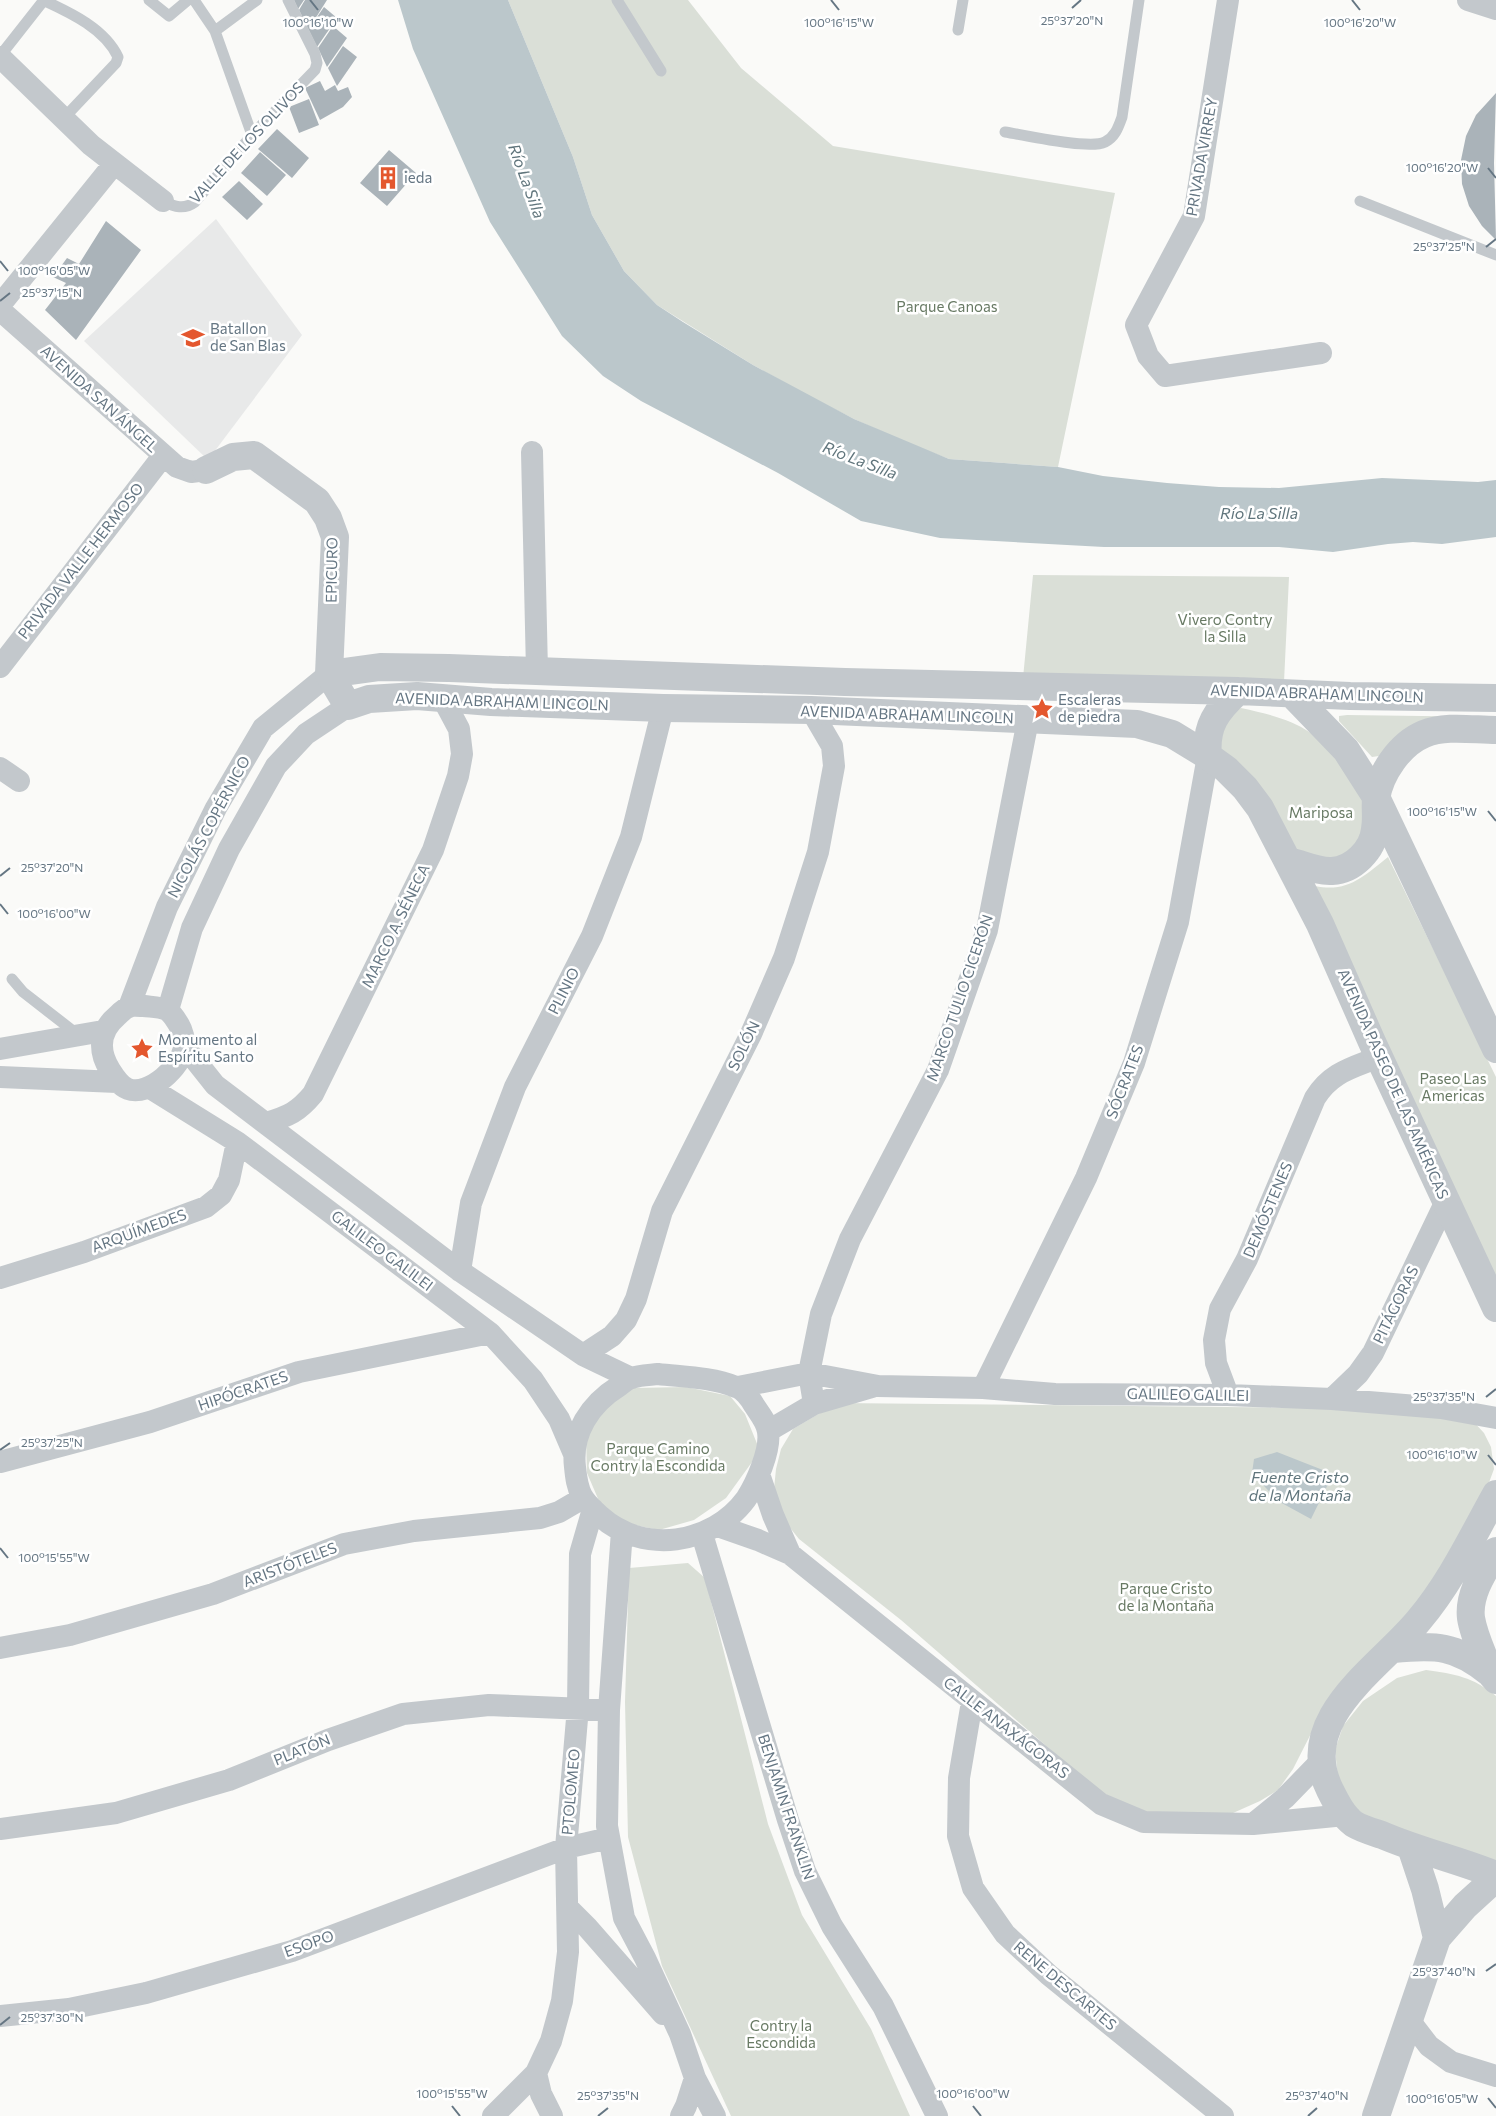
<svg xmlns="http://www.w3.org/2000/svg" width="1496" height="2116" font-family="Commissioner,sans-serif">
<rect width="100%" height="100%" fill="#fafaf8"/>
<path fill="#e8e9e9" d="M216 219 302 335 208 460 84 341Z"/>
<path fill="#dadfd7" d="M508 0H688L741 68 833 146 1115 193 1058 467 949 459 905 442 854 419 807 395 753 365 657 305 624 271 592 215 573 157Z
M1033 575 1289 577 1284 682 1023 678Z
M1241 708C1293 719 1323 730 1351 779 1355 786 1362 795 1364 803 1366 811 1365 821 1366 830L1342 862 1296 854 1221 755 1216 724 1225 714Z
M1347 715 1496 717 1415 729 1379 756 1372 757 1339 721V716Z
M1388 857 1496 1077V1285L1315 886C1348 893 1364 876 1388 857Z
M686 1387 730 1396 745 1414 760 1451 726 1498 694 1520 659 1530 624 1523 602 1508 587 1473 586 1439 603 1408 633 1388Z
M837 1403 1430 1409 1472 1420 1484 1433 1491 1447 1494 1469 1487 1488 1417 1607 1325 1706 1293 1769 1278 1790 1260 1801 1233 1813 1153 1817 1104 1796 901 1620 799 1539 787 1524 774 1489 776 1469 781 1449 793 1429Z
M688 1563 705 1578 768 1824 802 1915 871 2029 910 2116H731L662 1966 628 1837 625 1702 629 1568Z
M1426 1670C1455 1674 1473 1677 1496 1696V1867L1370 1820 1350 1803 1338 1778 1335 1750 1343 1726 1363 1701 1397 1678Z"/>
<path fill="#bbc7cb" d="M398 0H508L573 157 592 215 624 271 657 305 683 322 753 365 854 419 949 459 1058 467 1103 476 1167 483 1219 487 1279 488 1382 478 1478 482 1496 480V537L1442 544 1413 542 1388 544 1333 552 1279 547H1104L940 538 861 521 778 473 641 401 603 376 562 336 490 222 413 49Z
M1277 1452 1333 1474 1311 1519 1278 1501 1252 1473 1254 1459Z"/>
<path fill="#aab3b9" d="M294 0H304L298 9Z
M305 0H327L310 27 324 7 337 18 317 47 299 10Z
M333 26 347 38 327 67 318 48Z
M343 46 357 57 337 86 328 68Z
M320 81 325 91 335 85 338 91 348 87 352 97 343 107 320 120 305 88Z
M1496 93 1494 163 1496 240 1482 226 1469 206 1462 184 1461 160 1466 136 1476 115Z
M309 99 319 125 299 133 289 107Z
M277 129 309 158 292 178 258 149Z
M389 150 416 173 387 206 360 183Z
M260 152 286 175 267 196 241 173Z
M239 181 263 204 247 220 222 197Z
M106 221 141 250 76 340 45 310 66 283 53 277 67 258 79 264Z"/>
<g fill="none" stroke-linecap="round" stroke-linejoin="round">
<path stroke="#c3c8cc" stroke-width="11" d="M149 0 169 16 188 0
M194 0 215 31 252 135
M617 0 661 71
M45 1C71 13 105 29 118 57L116 63 63 119
M958 30 963 0
M215 31 257 0
M0 56 44 0
M1005 132C1025 135 1089 150 1105 142 1115 137 1118 128 1122 117L1139 0
M163 201C175 207 184 210 195 202L252 135 315 70 317 63 315 54 288 0
M1360 201 1496 255
M12 979 23 992 77 1034"/>
<path stroke="#c3c8cc" stroke-width="22" d="M1228 0 1194 216 1136 325 1148 356 1165 376 1321 353
M1468 0 1496 9
M0 57 91 145 163 201
M0 305 114 164
M0 310 177 467 191 472 206 470
M532 452 537 671
M0 667 163 456
M0 768 19 781
M144 1006C151 1007 160 1007 167 1010 172 1013 176 1020 179 1025 182 1030 185 1040 184 1047 182 1066 149 1097 128 1089 120 1086 115 1078 110 1070 98 1051 99 1031 117 1016 120 1013 125 1008 129 1007 133 1005 140 1006 144 1006Z
M129 1007 167 907 216 808 263 728 329 674
M168 1010 192 928 229 849 276 766 306 734 348 706
M184 1046 215 1085 460 1271 583 1355 631 1378
M0 1049 103 1031
M0 1077 117 1082
M150 1088 237 1142 490 1333 533 1380 559 1419 574 1454
M266 1123C289 1116 298 1112 313 1094L433 850 458 776 462 754 459 729 443 699
M460 1271 471 1203 515 1087 592 936 631 837 663 708
M0 1278 84 1252 206 1207 221 1195 229 1180 237 1142
M583 1355 612 1336 626 1320 636 1299 662 1211 751 1034 784 958 818 852 834 766 832 746 811 710
M658 1374C683 1377 711 1377 736 1387 743 1389 750 1398 754 1405 759 1413 767 1422 768 1432 771 1450 756 1484 746 1499 712 1545 643 1555 600 1516 594 1510 586 1504 582 1496 577 1487 576 1477 575 1467 571 1433 590 1404 619 1386 623 1383 627 1379 632 1378 639 1375 650 1375 658 1374Z
M738 1387 809 1373 878 1386 983 1388 1055 1394 1228 1395 1332 1399 1441 1408 1496 1418
M983 1388 1086 1178 1134 1063 1178 922 1208 756
M1228 1395 1216 1363 1214 1340 1220 1309 1247 1259 1315 1098C1331 1072 1352 1068 1379 1057
M1332 1399 1358 1374 1373 1353 1446 1201
M814 1404 809 1373 821 1314 850 1239 938 1070 987 930 1028 720
M768 1431 814 1404 872 1387
M0 1462 150 1422 299 1372 490 1333
M759 1474 773 1515 790 1554
M718 1526 758 1540 790 1554 1101 1804 1144 1822 1253 1824 1345 1815
M622 1531 609 1710 607 1826 624 1918 645 1958 680 2034 695 2078 715 2116
M702 1534 788 1820 805 1871 832 1926 883 2006 937 2116
M0 1648 70 1635 213 1594 344 1544 414 1531 540 1518 559 1512 583 1498
M972 1702 959 1778 958 1836 973 1888 1005 1934 1049 1975 1223 2116
M1253 1824 1285 1798 1321 1761
M0 1829 116 1813 229 1780 328 1740 403 1714 489 1705 609 1710
M568 1908 587 1927 663 2014
M0 2016 69 2009 146 1993 292 1951 566 1848 609 1838
M1409 2020 1429 2046 1451 2062 1496 2076
M493 2116 536 2073
M552 2116 541 2094 536 2073 551 2041 562 2001 568 1952 566 1848 578 1707 580 1554 593 1509
M681 2116 686 2106 695 2078"/>
<path stroke="#c3c8cc" stroke-width="28" d="M206 470 233 457 254 455 317 501 328 518 335 537 329 674 348 706 369 699 417 696 491 702 663 708 811 710 1137 724 1172 734 1208 756 1226 769 1245 788 1260 808 1320 924 1372 1042 1496 1308
M329 674 380 667 449 668 845 682 1238 691 1350 696 1496 698
M1292 694 1346 750 1376 797 1496 1049
M1208 756C1205 726 1217 710 1238 691
M1288 861C1303 864 1317 872 1332 871 1353 870 1373 850 1375 829 1377 819 1375 809 1376 799 1380 773 1400 744 1424 734 1446 725 1473 730 1496 730
M1496 1494C1472 1537 1451 1582 1419 1620 1381 1667 1294 1718 1330 1790 1336 1802 1343 1816 1354 1824 1362 1829 1373 1832 1382 1835 1419 1851 1459 1860 1496 1875
M1496 1551C1484 1571 1468 1594 1471 1618 1474 1637 1484 1656 1490 1673L1496 1680
M1393 1649C1436 1645 1456 1645 1490 1673
M1411 1847 1425 1889 1437 1938
M1376 2116 1437 1938 1465 1906 1496 1878"/>
</g>
<path fill="none" stroke="#657683" stroke-width="2" d="M310 0 318 10M831 0 839 10M1352 0 1360 10M1072 8 1081 0M1488 168 1496 178M1486 247 1496 239M0 261 8 271M0 301 10 293M1488 811 1496 821M0 876 10 868M0 904 8 914M1486 1397 1496 1389M0 1450 10 1443M1488 1455 1496 1465M0 1548 8 1558M1486 1971 1496 1964M0 2025 10 2017M1488 2098 1496 2108M452 2106 460 2116M973 2106 981 2116M598 2116 608 2108M1308 2116 1317 2108"/>
<defs>
<symbol id="building-bare" viewBox="-9 -9 18 18"><path d="M-4-6H4V6H1V3H-1V6H-4ZM-2.5-4.3h1.7v1.8h-1.7ZM.8-4.3h1.7v1.8H.8ZM-2.5-1h1.7V.8h-1.7ZM.8-1h1.7V.8H.8Z" fill="#e4572e" stroke="#fff" stroke-width="2.5" paint-order="stroke"/></symbol>
<symbol id="school-bare" viewBox="-9 -9 18 18"><path d="M0-5L7-2L0 1L-7-2ZM-4 1L0 2.5L4 1V4Q0 6-4 4Z" fill="#e4572e" stroke="#fff" stroke-width="2.5" paint-order="stroke"/></symbol>
<symbol id="sight-bare" viewBox="-9 -9 18 18"><path d="M0-6L1.8-2.2L6-1.7L2.9 1.2L3.7 5.4L0 3.3L-3.7 5.4L-2.9 1.2L-6-1.7L-1.8-2.2Z" fill="#e4572e" stroke="#fff" stroke-width="2.5" paint-order="stroke"/></symbol>
</defs>
<g fill-rule="evenodd">
<use href="#building-bare" x="372" y="162" width="32" height="32"/>
<use href="#school-bare" x="177" y="322" width="32" height="32"/>
<use href="#sight-bare" x="1026" y="693" width="32" height="32"/>
<use href="#sight-bare" x="126" y="1033" width="32" height="32"/>
</g>
<g text-anchor="middle" stroke-width="5" stroke-linejoin="round" paint-order="stroke">
<g font-size="15" fill="#657683" stroke="#fff">
<text transform="translate(247 143) rotate(-47)" y="5">VALLE DE LOS OLIVOS</text>
<text transform="translate(1202 157) rotate(-80)" y="5">PRIVADA VIRREY</text>
<text transform="translate(99 399) rotate(42)" y="5">AVENIDA SAN ÁNGEL</text>
<text transform="translate(81 561) rotate(-52)" y="5">PRIVADA VALLE HERMOSO</text>
<text transform="translate(332 570) rotate(-89)" y="5">EPICURO</text>
<text transform="translate(1317 694) rotate(2)" y="5">AVENIDA ABRAHAM LINCOLN</text>
<text transform="translate(502 702) rotate(2)" y="5">AVENIDA ABRAHAM LINCOLN</text>
<text transform="translate(907 715) rotate(2)" y="5">AVENIDA ABRAHAM LINCOLN</text>
<text transform="translate(209 827) rotate(-62)" y="5">NICOLÁS COPÉRNICO</text>
<text transform="translate(396 926) rotate(-64)" y="5">MARCO A. SÉNECA</text>
<text transform="translate(564 991) rotate(-63)" y="5">PLINIO</text>
<text transform="translate(960 998) rotate(-71)" y="5">MARCO TULIO CICERÓN</text>
<text transform="translate(744 1046) rotate(-64)" y="5">SOLÓN</text>
<text transform="translate(1125 1082) rotate(-69)" y="5">SÓCRATES</text>
<text transform="translate(1393 1084) rotate(66)" y="5">AVENIDA PASEO DE LAS AMÉRICAS</text>
<text transform="translate(1268 1210) rotate(-67)" y="5">DEMÓSTENES</text>
<text transform="translate(139 1231) rotate(-20)" y="5">ARQUÍMEDES</text>
<text transform="translate(382 1251) rotate(37)" y="5">GALILEO GALILEI</text>
<text transform="translate(1396 1305) rotate(-64)" y="5">PITÁGORAS</text>
<text transform="translate(243 1391) rotate(-19)" y="5">HIPÓCRATES</text>
<text transform="translate(1188 1395) rotate(1)" y="5">GALILEO GALILEI</text>
<text transform="translate(290 1565) rotate(-21)" y="5">ARISTÓTELES</text>
<text transform="translate(1006 1728) rotate(38)" y="5">CALLE ANAXÁGORAS</text>
<text transform="translate(302 1750) rotate(-22)" y="5">PLATÓN</text>
<text transform="translate(571 1792) rotate(-85)" y="5">PTOLOMEO</text>
<text transform="translate(786 1807) rotate(72)" y="5">BENJAMIN FRANKLIN</text>
<text transform="translate(309 1944) rotate(-20)" y="5">ESOPO</text>
<text transform="translate(1065 1986) rotate(40)" y="5">RENE DESCARTES</text>
</g>
<g font-size="15" fill="#657683" stroke="#fff" text-anchor="start">
<text x="404" y="183">ieda</text>
<text x="210" y="334">Batallon<tspan x="210" dy="17">de San Blas</tspan></text>
<text x="1058" y="705">Escaleras<tspan x="1058" dy="17">de piedra</tspan></text>
<text x="158" y="1045">Monumento al<tspan x="158" dy="17">Espíritu Santo</tspan></text>
</g>
<g font-size="15" fill="#687a64" stroke="#fff">
<text x="947" y="312">Parque Canoas</text>
<text x="1225" y="625">Vivero Contry<tspan x="1225" dy="17">la Silla</tspan></text>
<text x="1321" y="818">Mariposa</text>
<text x="1453" y="1084">Paseo Las<tspan x="1453" dy="17">Americas</tspan></text>
<text x="658" y="1454">Parque Camino<tspan x="658" dy="17">Contry la Escondida</tspan></text>
<text x="1166" y="1594">Parque Cristo<tspan x="1166" dy="17">de la Montaña</tspan></text>
<text x="781" y="2031">Contry la<tspan x="781" dy="17">Escondida</tspan></text>
</g>
<g font-size="16" font-style="italic" fill="#60757c" stroke="#fff">
<text transform="translate(527 181) rotate(70)" y="6">Río La Silla</text>
<text transform="translate(860 460) rotate(21)" y="6">Río La Silla</text>
<text x="1259" y="519">Río La Silla</text>
<text x="1300" y="1483">Fuente Cristo<tspan x="1300" dy="18">de la Montaña</tspan></text>
</g>
</g>
<g font-size="12" text-anchor="middle" fill="#657683" stroke="#fff" stroke-width="5" stroke-linejoin="round" paint-order="stroke">
<text x="1072" y="25">25°37'20"N</text>
<text x="318" y="27">100°16'10"W</text>
<text x="839" y="27">100°16'15"W</text>
<text x="1360" y="27">100°16'20"W</text>
<text x="1442" y="172">100°16'20"W</text>
<text x="1444" y="251">25°37'25"N</text>
<text x="54" y="275">100°16'05"W</text>
<text x="52" y="297">25°37'15"N</text>
<text x="1442" y="816">100°16'15"W</text>
<text x="52" y="872">25°37'20"N</text>
<text x="54" y="918">100°16'00"W</text>
<text x="1444" y="1401">25°37'35"N</text>
<text x="52" y="1447">25°37'25"N</text>
<text x="1442" y="1459">100°16'10"W</text>
<text x="54" y="1562">100°15'55"W</text>
<text x="1444" y="1976">25°37'40"N</text>
<text x="52" y="2022">25°37'30"N</text>
<text x="452" y="2098">100°15'55"W</text>
<text x="973" y="2098">100°16'00"W</text>
<text x="608" y="2100">25°37'35"N</text>
<text x="1317" y="2100">25°37'40"N</text>
<text x="1442" y="2103">100°16'05"W</text>
</g>
</svg>
